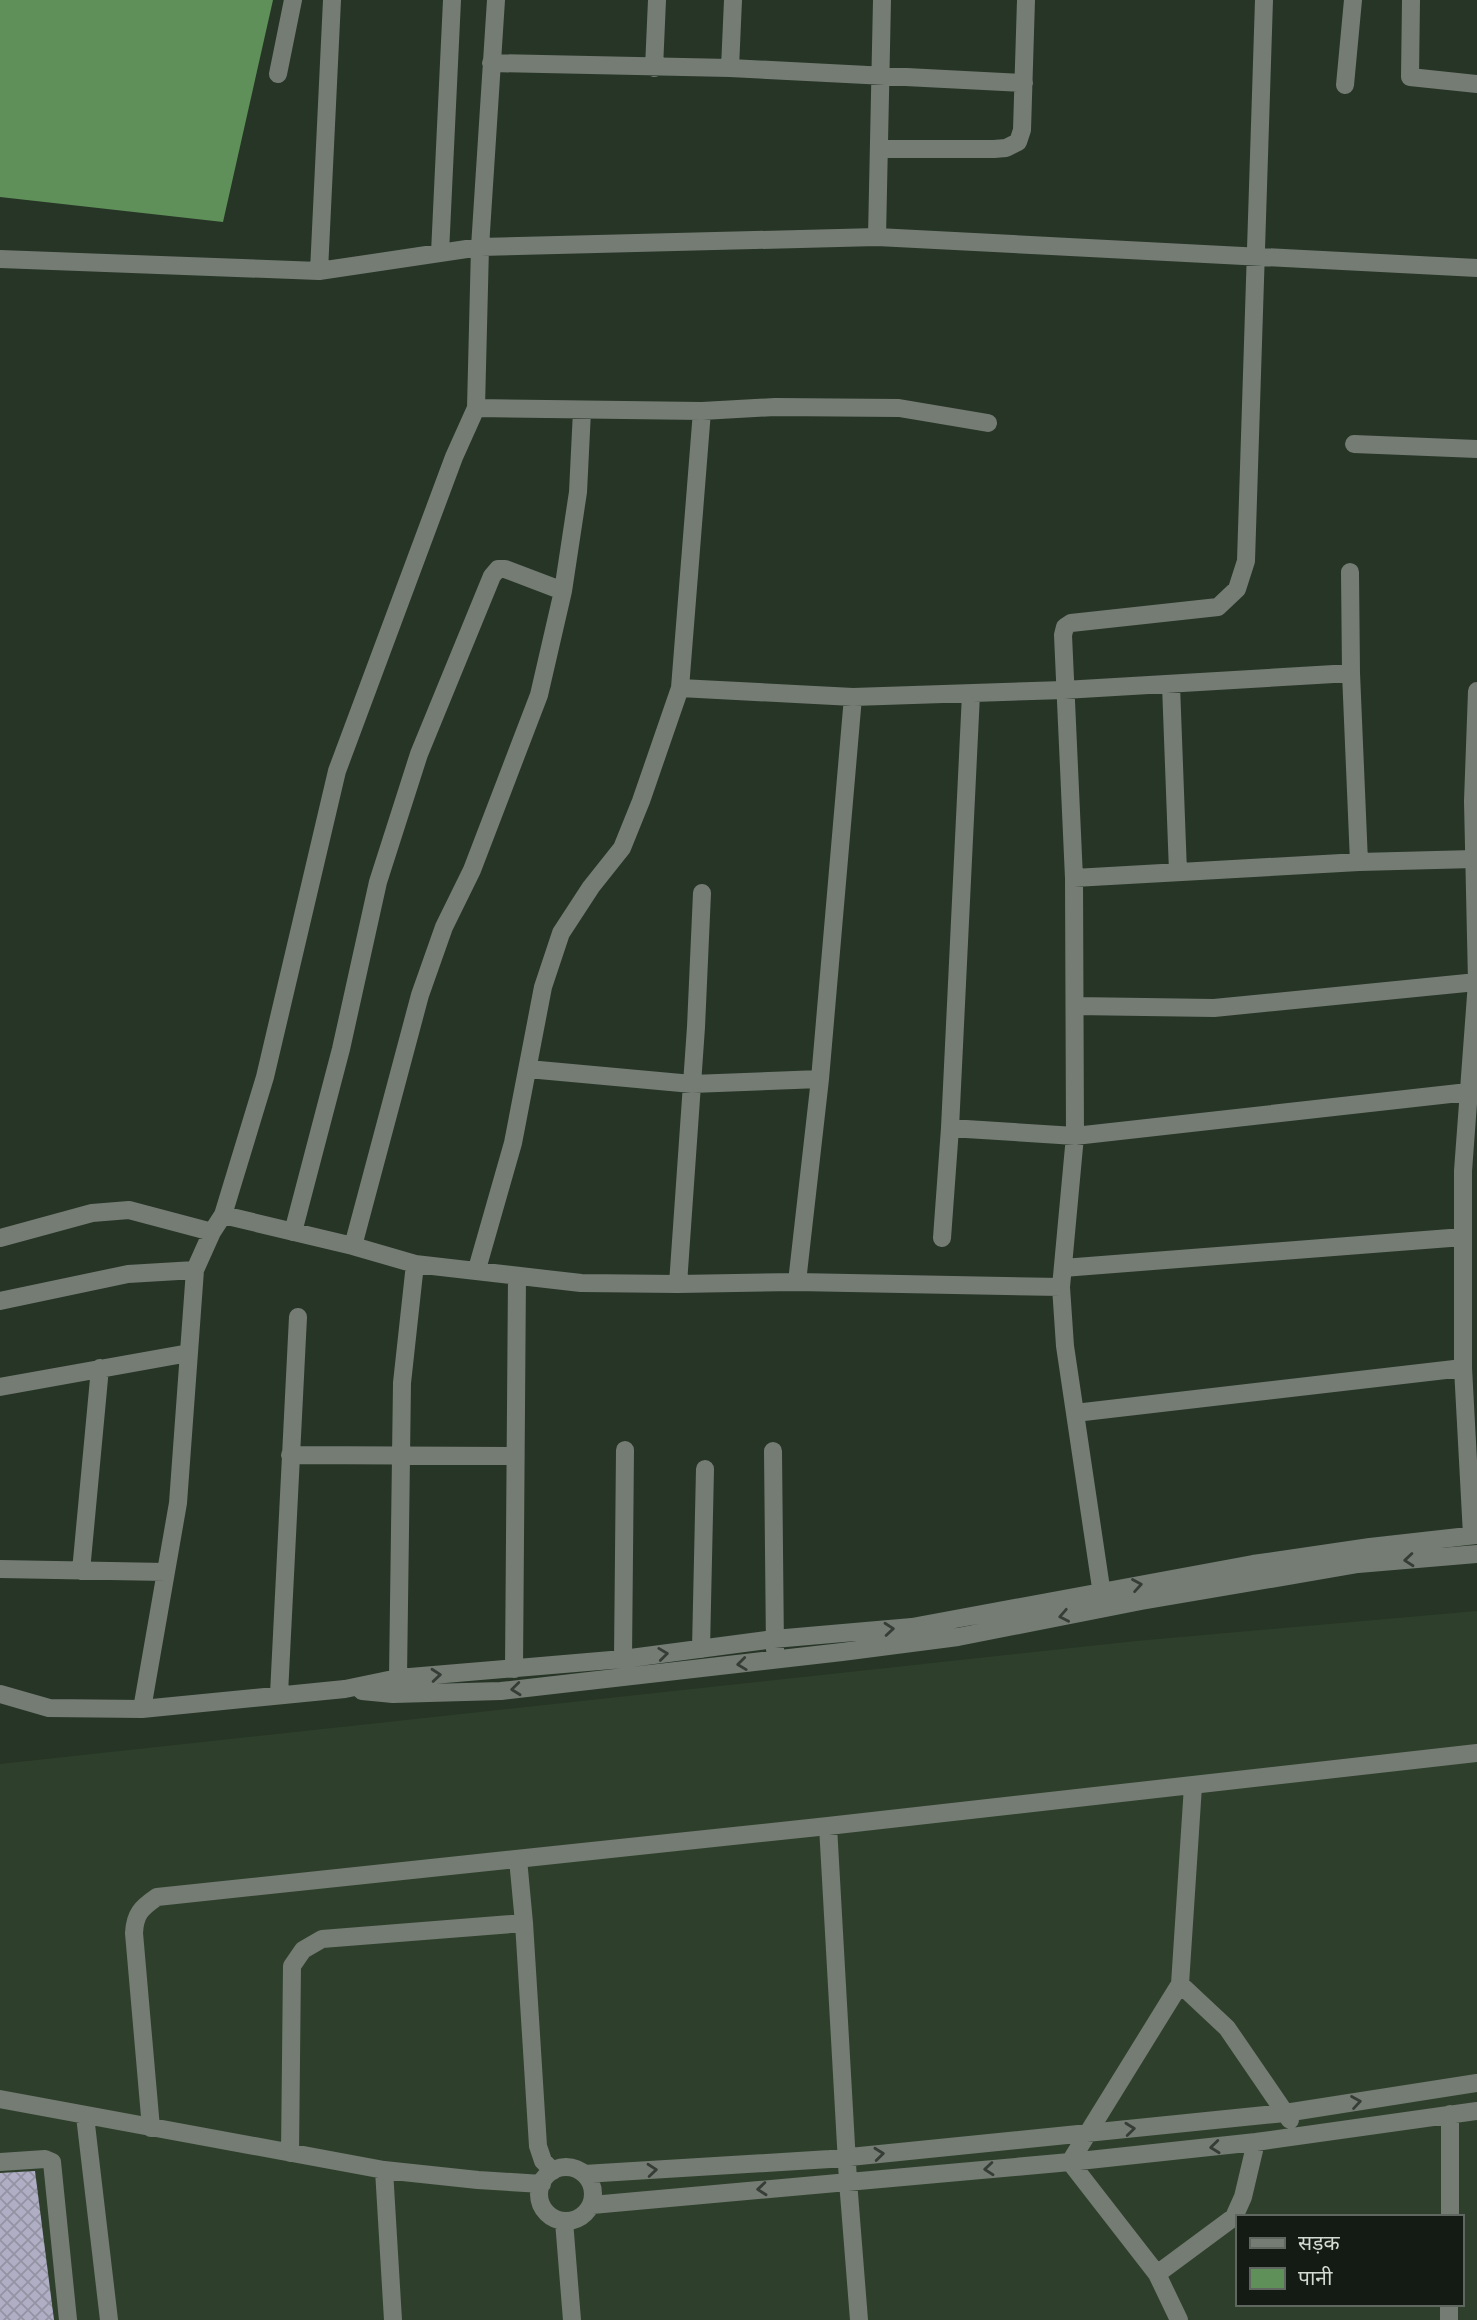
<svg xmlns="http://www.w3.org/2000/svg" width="1477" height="2320" font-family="'Open Sans','Noto Sans Devanagari',sans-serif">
<defs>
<pattern id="building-cross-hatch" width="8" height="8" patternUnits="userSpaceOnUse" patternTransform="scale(1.75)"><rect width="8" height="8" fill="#afaec4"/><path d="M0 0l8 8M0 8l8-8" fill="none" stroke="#9393a3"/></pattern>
</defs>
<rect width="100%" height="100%" fill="#273526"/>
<path fill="#2e402c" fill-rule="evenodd" d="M1477 1611V2320H0V1764L1136 1641ZM1237 2217H1461V2304H1237Z"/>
<path fill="#5f905a" d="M0 0H273L223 222 0 197Z"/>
<path fill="url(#building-cross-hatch)" d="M35 2171 54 2320H0V2173Z"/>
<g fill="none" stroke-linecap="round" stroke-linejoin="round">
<path stroke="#757c74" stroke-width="18" d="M1411 0 1410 77 1477 84
M491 63 730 68 1024 83
M654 68 657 0
M730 68 733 0
M278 74 293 0
M1345 85 1353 0
M879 149H994L1006 148 1018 142 1022 130 1026 0
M877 237 882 0
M440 253 452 0
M0 259 319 271 480 247 877 237 1477 268
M319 271 332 0
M476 408 702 411 680 688 641 801 622 848 591 887 561 933 543 987 513 1143 477 1269
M702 411 775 407 899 408 988 423
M1354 444 1477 449
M1350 572 1351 673
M1171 685 1178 872
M680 688 853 697 1064 690 1351 673 1359 862 1474 859
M971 694 950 1128 1075 1136 1468 1092
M1074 878 1359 862
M1075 1006 1214 1008 1477 982
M528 1069 692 1084 820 1079
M223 1215 353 1246 415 1264 581 1283 678 1284 797 1282 1061 1287
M293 1232 341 1049 378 882 419 754 492 576 498 569H505L563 591
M0 1238 92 1213 129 1210 212 1232
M942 1238 950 1128
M353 1246 420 995 444 927 472 870 539 695 563 591 578 492 582 411
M1063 1268 1463 1237
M797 1282 820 1079 853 697
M678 1284 696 1027 702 893
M0 1301 128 1274 195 1270
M0 1387 189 1353
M1075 1413 1463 1368
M773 1451 775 1650
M290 1455 515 1456
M1472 1535 1463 1368V1171L1477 982 1473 801 1477 691
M0 1569 166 1572
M81 1571 100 1368
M1104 1608 1065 1346 1061 1287 1075 1136 1074 878 1063 635 1065 627 1071 623 1218 607 1237 589 1246 561 1264 0
M701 1649 705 1469
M623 1659 625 1450
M514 1669 517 1276
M398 1678 402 1383 415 1264
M362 1691 393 1694 501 1691 842 1652 958 1637 1141 1601 1358 1564 1477 1554
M0 1694 49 1708 142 1709 345 1689 398 1678 623 1659 774 1639 912 1627 1253 1564 1370 1547 1477 1535
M279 1694 298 1317
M142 1709 178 1503 195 1270 212 1232 223 1215 265 1077 337 771 454 457 476 408 480 247 496 0
M1193 1786 1180 1984 1227 2028 1290 2120
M828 1826 848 2181 859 2320
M518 1859 524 1923
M0 2099 384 2170 478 2180 542 2184
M85 2116 109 2320
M151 2128 134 1933C135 1914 141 1908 157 1897L828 1826 1477 1753
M290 2153 292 1966 303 1950 322 1939 524 1923 538 2146 543 2161 553 2171
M0 2162 45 2159 52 2162 68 2320
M539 2194a27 27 0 1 1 54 0a27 27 0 1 1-54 0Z
M384 2170 393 2320
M584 2174 830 2159 1285 2113 1477 2083
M592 2205 1070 2162 1256 2142 1477 2111
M1450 2217V2114
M564 2221 572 2320
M1157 2274 1234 2217 1243 2197 1256 2142
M1179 2320 1157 2274 1070 2162 1180 1984
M1449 2320V2304"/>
</g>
<defs><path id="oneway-chevron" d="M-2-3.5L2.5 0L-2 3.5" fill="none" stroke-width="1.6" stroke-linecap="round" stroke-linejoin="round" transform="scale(1.75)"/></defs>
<g stroke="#363c36">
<use href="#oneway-chevron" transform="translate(1409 1560) rotate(175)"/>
<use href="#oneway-chevron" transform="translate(1137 1585) rotate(-10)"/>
<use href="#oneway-chevron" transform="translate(1064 1616) rotate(169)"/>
<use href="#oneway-chevron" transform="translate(889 1629) rotate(-5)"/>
<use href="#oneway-chevron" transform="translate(663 1654) rotate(-7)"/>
<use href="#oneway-chevron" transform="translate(742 1664) rotate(173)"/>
<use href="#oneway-chevron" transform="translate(436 1675) rotate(-5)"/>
<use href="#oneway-chevron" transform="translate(516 1689) rotate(174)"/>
<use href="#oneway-chevron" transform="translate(1356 2102) rotate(-9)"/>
<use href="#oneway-chevron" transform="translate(1130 2129) rotate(-6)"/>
<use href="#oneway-chevron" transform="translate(1215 2147) rotate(174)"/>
<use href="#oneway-chevron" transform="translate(879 2154) rotate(-6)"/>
<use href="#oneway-chevron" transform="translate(989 2169) rotate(175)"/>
<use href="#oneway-chevron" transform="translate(652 2170) rotate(-5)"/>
<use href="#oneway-chevron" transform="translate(762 2189) rotate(175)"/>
</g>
<rect x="1236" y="2215" width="228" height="91" fill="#141a14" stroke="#606760" stroke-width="2"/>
<rect x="1250" y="2238" width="35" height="10" fill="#757c74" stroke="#606760" stroke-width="2"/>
<text x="1298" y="2250" font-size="21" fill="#d2dad1">सड़क</text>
<rect x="1250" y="2268" width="35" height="21" fill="#5f905a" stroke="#606760" stroke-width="2"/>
<text x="1298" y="2285" font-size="21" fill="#d2dad1">पानी</text>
</svg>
